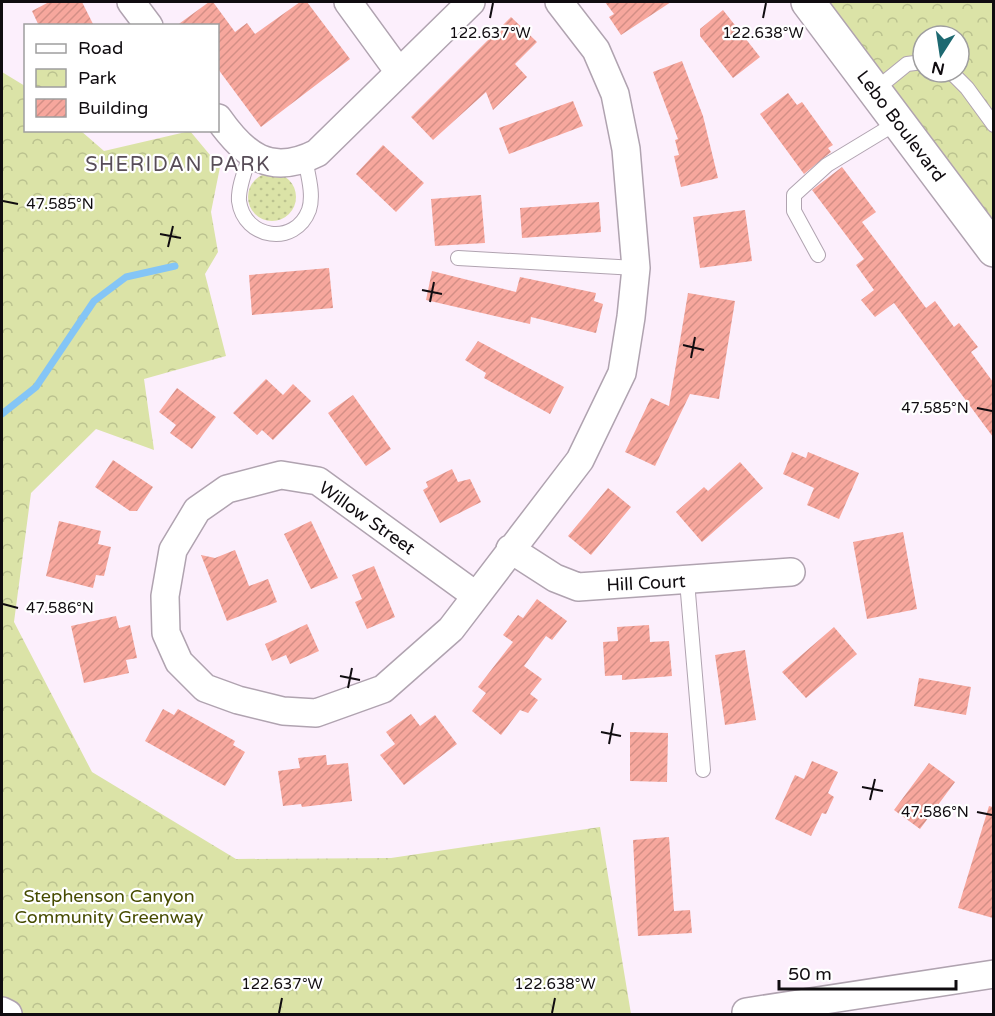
<svg xmlns="http://www.w3.org/2000/svg" width="995" height="1016" font-family="'Varela Round',sans-serif">
<defs>
<pattern id="grass-dots" width="8" height="8" patternUnits="userSpaceOnUse" patternTransform="scale(1.5)"><rect width="8" height="8" fill="#dbe3a7"/><path d="M2 2h.1M6 6h.1" fill="none" stroke="#bbc28f" stroke-width="1.8" stroke-linecap="round"/></pattern>
<pattern id="park-crowns" width="20" height="18" patternUnits="userSpaceOnUse" patternTransform="scale(1.5)"><rect width="20" height="18" fill="#dbe3a7"/><path d="M2 6a3 3 0 1 1 6 0M12 15a3 3 0 1 1 6 0" fill="none" stroke="#bbc28f"/></pattern>
<pattern id="building-hatch" width="6" height="6" patternUnits="userSpaceOnUse" patternTransform="scale(1.5)"><rect width="6" height="6" fill="#f7a79d"/><path d="M-1 1l2-2M0 6l6-6M5 7l2-2" fill="none" stroke="#d38f86"/></pattern>
</defs>
<rect width="100%" height="100%" fill="#fceffc"/>
<path fill="url(#grass-dots)" d="M248 197a24 24 0 1 1 48 0a24 24 0 1 1-48 0Z"/>
<path fill="url(#park-crowns)" fill-rule="evenodd" d="M809 2H993V250ZM923 36H959V72H923Z
M2 72 25 86 26 130 81 131 104 151 190 131 220 167 211 212 218 252 205 274 226 356 144 379 154 450 96 429 31 493 14 622 92 772 236 859 391 858 600 827 631 1014H2Z"/>
<g fill="none" stroke-linecap="round" stroke-linejoin="round">
<path stroke="#84c5f6" stroke-width="7" d="M2 414 36 387 94 301 126 277 175 266"/>
</g>
<path fill="url(#building-hatch)" d="M49 2H82L94 26H39L32 11Z
M209 2H213L235 32 247 23 255 34 300 2H307L350 59 261 127 218 69V26H176Z
M605 2H671L621 35 609 17 614 14Z
M723 10 760 57 733 78 700 36V29Z
M511 17 537 42 515 64 527 77 493 110 486 92 433 140 411 117Z
M682 61 703 116 718 178 681 187 674 156 679 155 675 140 678 139 653 72Z
M788 93 797 105 802 102 833 145 828 148 831 152 804 174 760 114Z
M573 101 583 126 509 154 499 128Z
M383 145 424 183 396 212 356 174Z
M842 167 876 212 862 222 926 308 935 301 954 327 959 323 978 347 971 352 993 382V437L894 303 875 317 861 300 874 290 856 265 864 259 812 190Z
M481 195 485 243 435 246 431 199Z
M599 202 601 232 522 238 520 208Z
M745 210 752 261 700 268 693 217Z
M329 268 333 308 252 315 249 275Z
M432 271 516 292 520 277 596 293 594 301 603 304 596 333 531 317 530 324 426 300Z
M688 293 735 301 719 399 690 394 655 466 625 452 651 398 669 406Z
M478 341 564 387 550 414 484 378 486 373 465 360Z
M266 379 283 395 293 384 311 401 273 440 262 430 257 435 233 413Z
M177 388 216 417 192 449 170 433 176 425 159 412Z
M353 395 391 449 366 466 328 413Z
M792 452 806 458 808 452 859 473 839 519 807 505 814 488 783 474Z
M113 460 153 487 137 511H130L95 487Z
M740 462 763 488 702 542 676 512 704 487 708 491Z
M452 469 458 482 470 479 481 502 440 523 423 490 428 487 426 482Z
M608 488 631 507 591 555 568 536Z
M59 521 101 531 98 544 111 547 104 576 96 575 93 588 46 576Z
M311 521 338 578 311 589 284 534Z
M903 532 917 609 867 619 853 542Z
M235 550 249 586 268 579 277 602 227 621 201 555 215 558Z
M374 566 395 617 367 629 355 602 362 599 352 575Z
M537 599 567 621 552 640 546 636 524 666 542 679 530 694 538 700 528 713 520 710 501 735 472 711 486 693 478 687 513 642 503 635 518 615 523 618Z
M116 616 119 628 130 625 137 658 126 660 129 673 84 683 71 626Z
M307 624 319 651 290 664 286 655 272 661 265 644Z
M649 625 650 642 669 641 672 676 622 680V675L605 676 603 642 618 641 617 627Z
M834 627 857 654 806 698 782 672Z
M745 650 756 720 725 725 715 655Z
M919 678 971 687 966 715 914 706Z
M163 709 174 715 178 709 235 741 233 745 245 752 225 786 145 741Z
M411 714 420 726 435 715 457 744 404 785 380 755 395 744 386 732Z
M630 732 668 733 667 782 630 781Z
M326 755 327 765 348 763 352 801 302 807 301 804 283 806 278 771 300 768 298 758Z
M812 761 838 772 828 793 834 797 826 814 822 813 811 836 775 819 795 775 804 779Z
M929 763 955 782 920 829 894 810Z
M989 806 993 807V918L958 908Z
M669 837 674 911 690 910 692 933 638 936 633 840Z"/>
<g fill="none" stroke-linecap="round" stroke-linejoin="round">
<defs>
<path id="service" d="M951 72 967 88 994 125
M875 90 907 64 923 62
M250 155C246 168 238 187 239 201 244 239 295 247 309 210 314 195 308 175 305 159
M818 255 794 211V195L827 165 898 122
M458 258 636 268
M687 581 703 770"/>
<path id="minor" d="M131 2 149 26
M348 2 399 72
M218 118C244 155 270 177 317 153L471 2
M510 549 555 578 578 587 791 572
M475 595 318 481 281 475 227 489 197 510 173 550 165 596 166 633 179 662 205 688 238 700 283 711 316 713 383 689 451 629 580 460 622 373 631 317 636 268 626 149 615 94 596 50 559 2
M2 1011 8 1014
M746 1012 994 974"/>
<path id="secondary" d="M808 2 994 250"/>
</defs>
<use href="#service" stroke="#b0a3b0" stroke-width="16"/>
<use href="#minor" stroke="#b0a3b0" stroke-width="30"/>
<use href="#secondary" stroke="#b0a3b0" stroke-width="36"/>
<use href="#service" stroke="#fff" stroke-width="14"/>
<use href="#minor" stroke="#fff" stroke-width="27"/>
<use href="#secondary" stroke="#fff" stroke-width="33"/>
</g>
<path fill="none" stroke="#100c10" stroke-width="2" d="M490 18 493 3M763 18 766 3M3 201 18 204M160 234 181 238M168 247 173 226M422 290 442 294M430 302 434 282M683 345 704 350M691 358 695 337M977 408 992 411M3 604 18 608M340 676 360 680M348 688 352 668M601 732 621 736M609 744 613 723M862 787 883 791M870 800 875 779M977 812 992 815M279 1013 282 998M552 1013 555 998"/>
<g text-anchor="middle" stroke-width="4.5" stroke-linejoin="round" paint-order="stroke">
<g font-size="18" fill="#100c10" stroke="#fff">
<text transform="translate(901 126) rotate(53)" y="6">Lebo Boulevard</text>
<text transform="translate(367 518) rotate(35)" y="6">Willow Street</text>
<text transform="translate(646 583) rotate(-3)" y="6">Hill Court</text>
</g>
<g font-size="18" fill="#464b00" stroke="#fff">
<text x="109" y="902">Stephenson Canyon<tspan x="109" dy="21">Community Greenway</tspan></text>
</g>
<g font-size="20" letter-spacing="1.5" fill="#584d58" stroke="#fff">
<text x="178" y="171">SHERIDAN PARK</text>
</g>
</g>
<g font-size="15" text-anchor="middle" fill="#100c10" stroke="#fff" stroke-width="4.5" stroke-linejoin="round" paint-order="stroke">
<text x="490" y="38">122.637°W</text>
<text x="763" y="38">122.638°W</text>
<text x="60" y="209">47.585°N</text>
<text x="935" y="413">47.585°N</text>
<text x="60" y="613">47.586°N</text>
<text x="935" y="817">47.586°N</text>
<text x="282" y="989">122.637°W</text>
<text x="555" y="989">122.638°W</text>
</g>
<rect width="995" height="1016" fill="none" stroke="#100c10" stroke-width="6"/>
<rect x="24" y="24" width="195" height="108" fill="#ffffff" stroke="#9f9e9f" stroke-width="1.5"/>
<rect x="36" y="44" width="30" height="9" fill="#ffffff" stroke="#9f9e9f" stroke-width="1.5"/>
<text x="78" y="54" font-size="18" fill="#100c10">Road</text>
<rect x="36" y="69" width="30" height="18" fill="url(#park-crowns)" stroke="#9f9e9f" stroke-width="1.5"/>
<text x="78" y="84" font-size="18" fill="#100c10">Park</text>
<rect x="36" y="99" width="30" height="18" fill="url(#building-hatch)" stroke="#9f9e9f" stroke-width="1.5"/>
<text x="78" y="114" font-size="18" fill="#100c10">Building</text>
<g transform="translate(941 54) rotate(192)"><circle r="28" fill="#ffffff" stroke="#9f9e9f" stroke-width="1.5"/>
<path d="M0-4.5L10 22L0 15L-10 22Z" fill="#1d6971"/>
<text y="-9" font-size="16" font-weight="bold" text-anchor="middle" fill="#100c10">N</text>
</g>
<path d="M779 980v9h177v-9" fill="none" stroke="#100c10" stroke-width="3"/>
<text x="788" y="980" font-size="18" fill="#100c10" stroke="#ffffff" stroke-width="4.5" paint-order="stroke">50 m</text>
</svg>
